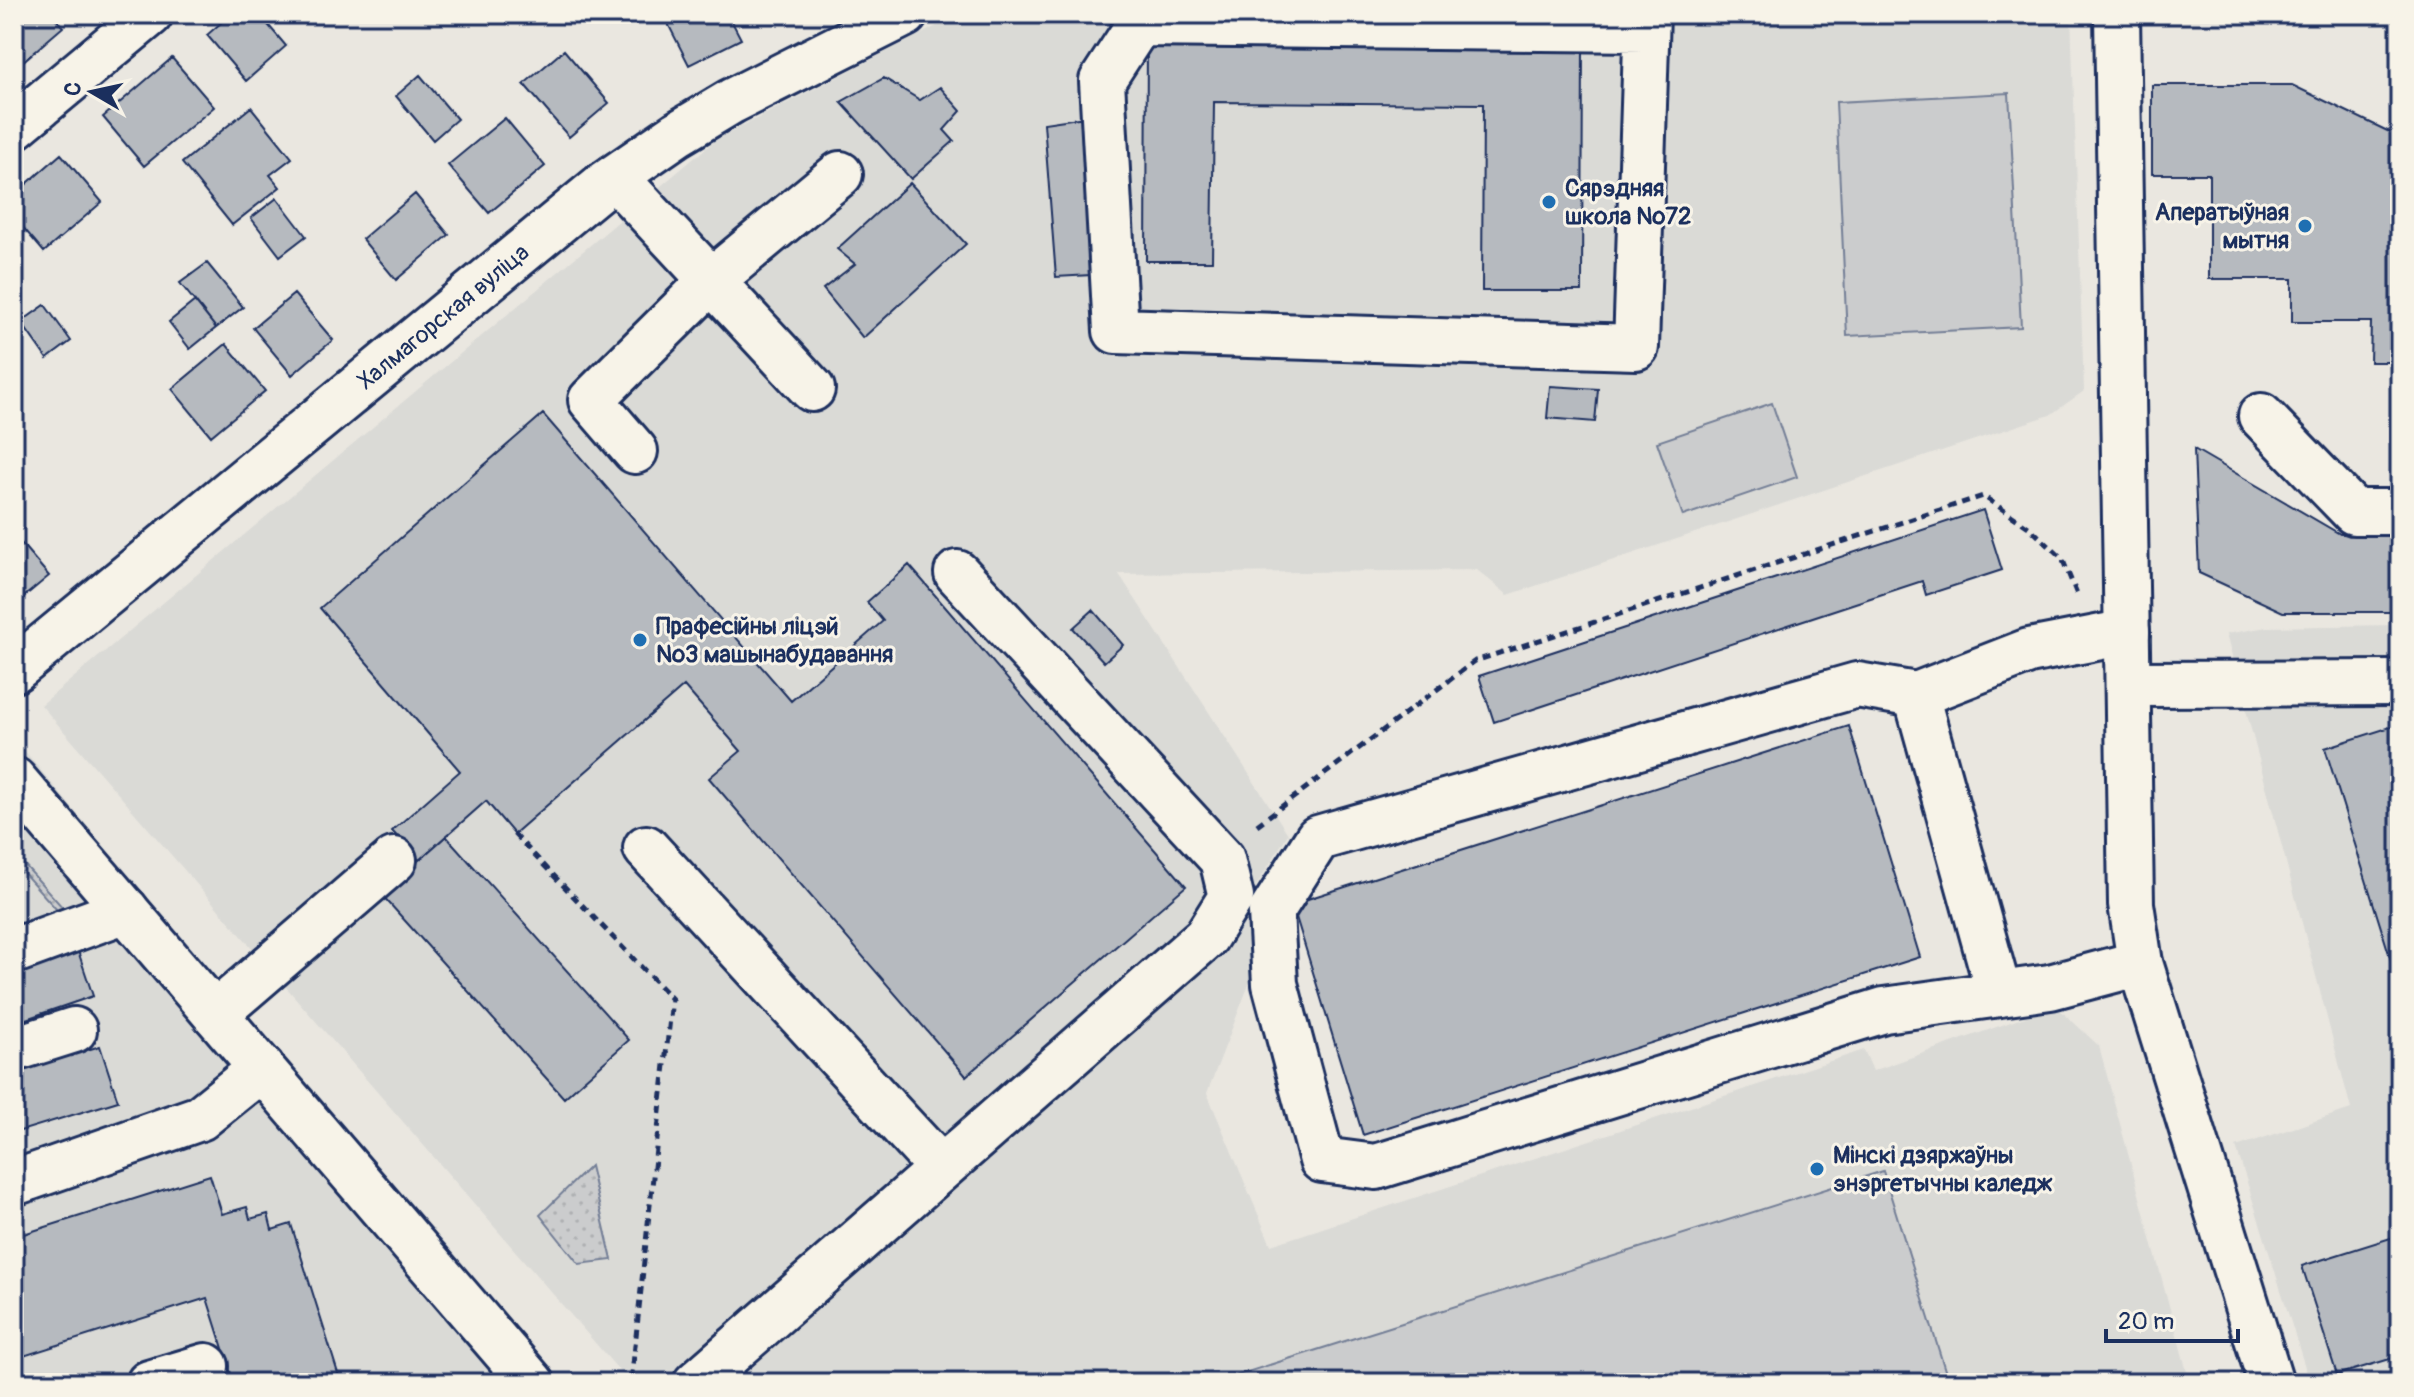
<svg xmlns="http://www.w3.org/2000/svg" width="2414" height="1397" font-family="Pangolin,sans-serif">
<defs>
<pattern id="grass-dots" width="8" height="8" patternUnits="userSpaceOnUse" patternTransform="scale(2)"><rect width="8" height="8" fill="#cbcccd"/><path d="M2 2h.1M6 6h.1" fill="none" stroke="#aeb0b2" stroke-width="1.8" stroke-linecap="round"/></pattern>
</defs>
<rect width="100%" height="100%" fill="#eae7e0"/>
<filter id="ink" filterUnits="userSpaceOnUse"><feTurbulence type="fractalNoise" baseFrequency=".0125" numOctaves="2"/><feDisplacementMap in="SourceGraphic" scale="16" xChannelSelector="R" yChannelSelector="G"/><feConvolveMatrix kernelMatrix="1 2 1 2 8 2 1 2 1" color-interpolation-filters="sRGB"/></filter>
<g filter="url(#ink)">
<path fill="#dadad6" d="M960 14H2071L2084 391 2050 415 1508 595 1477 570 1119 574 1288 834 1250 896 1253 974 1207 1093 1271 1245 1864 1050 1873 1071 2056 1006 2099 1046 2190 1383H630L41 705 717 139Z
M2400 625V1383H2310L2236 1147 2351 1109 2226 634 2267 627Z
M14 738 522 1350 546 1383H14Z"/>
<path fill="url(#grass-dots)" stroke="#737e96" stroke-width="2" d="M14 853 64 909 36 928 57 910 23 872 14 874Z
M590 1166 612 1260 579 1264 540 1215Z"/>
<path fill="#cbcccd" stroke="#737e96" stroke-width="2" d="M2009 93 2021 327 1847 336 1836 102Z
M1772 403 1797 477 1683 516 1657 442Z
M1883 1171 1949 1383H1227L1225 1379Z"/>
<path fill="#b6babf" stroke="#1b2f5e" stroke-width="2" d="M14 14H52L63 27 21 63 14 55Z
M231 14H259L286 46 246 81 207 35Z
M663 14H728L741 39 689 65Z
M1147 39 1583 42 1582 291H1482L1483 104 1214 102 1212 261H1146Z
M564 50 609 103 569 137 524 84Z
M172 58 214 107 144 166 103 117Z
M420 75 457 119 433 140 396 96Z
M884 78 920 100 940 87 961 111 944 130 954 141 911 179 841 102Z
M2152 85H2292L2400 137V362H2370L2371 322H2292V279H2209V174H2152Z
M251 107 292 158 270 175 280 187 232 225 182 163Z
M1085 117 1091 275 1056 277 1044 123Z
M505 118 545 166 489 213 448 165Z
M61 154 102 202 44 252 14 217V195Z
M910 183 966 244 863 338 823 289 855 264 837 249Z
M415 194 449 235 396 280 362 239Z
M277 198 306 236 280 256 251 218Z
M207 263 243 307 216 328 180 283Z
M294 294 333 340 292 375 253 328Z
M195 301 216 328 190 349 169 322Z
M45 305 71 341 47 359 21 322Z
M226 344 265 391 211 436 172 389Z
M1550 386 1598 389 1595 422 1547 418Z
M543 414 791 701 883 621 867 602 909 565 1186 886 966 1076 709 778 741 751 684 686 514 834 486 801 419 860 392 831 460 771 320 608Z
M2194 449 2340 534H2400V612H2283L2199 573Z
M1983 510 2002 570 1926 595 1922 581 1494 722 1479 676Z
M14 535 49 576 14 605Z
M1093 610 1123 645 1104 662 1073 628Z
M2400 724V989L2325 748Z
M1849 726 1920 957 1363 1135 1292 904Z
M446 836 629 1040 564 1098 381 894Z
M77 948 93 996 14 1023V969Z
M100 1046 118 1101 14 1133V1073Z
M210 1175 222 1214 247 1207 250 1219 268 1214 272 1230 291 1224 341 1383H234L207 1298 14 1359V1237Z
M2400 1235V1356L2337 1375 2302 1266Z"/>
<g fill="none" stroke-linecap="round" stroke-linejoin="round">
<defs>
<g id="minor">
<path d="M2117 14 2131 904 2140 963 2271 1383"/>
<path d="M1646 29 1139 24 1102 81 1116 331 1636 347 1647 14"/>
<path d="M14 127 150 14"/>
<path d="M615 177 812 389"/>
<path d="M2261 416 2354 512H2400"/>
<path d="M635 451 591 400 711 281 840 174"/>
<path id="s1" d="M14 670 603 185 677 134 732 101 905 14"/>
<path d="M2128 684 2400 683"/>
<path d="M1916 695 2029 651 2127 632"/>
<path d="M14 780 532 1383"/>
<path d="M646 848 941 1168"/>
<path d="M14 951 126 910"/>
<path d="M1999 994 1916 695 1857 685 1318 838 1271 912 1275 984 1322 1160 1376 1167 1884 1010 2050 987 2140 963"/>
<path d="M215 1014 394 860"/>
<path d="M14 1049 74 1030"/>
<path d="M14 1183 200 1118 262 1068"/>
<path d="M149 1383 206 1366"/>
<path d="M696 1383 1206 937 1231 897 1222 859 957 573"/>
</g>
</defs>
<use href="#minor" stroke="#1b2f5e" stroke-width="50"/>
<path stroke="#1b2f5e" stroke-width="5" stroke-dasharray="8 6" stroke-linecap="butt" d="M1257 825 1475 661 1983 496 2030 528 2062 558 2078 597
M514 834 672 999 631 1383"/>
<use href="#minor" stroke="#f7f3e8" stroke-width="44"/>
</g>
</g>
<g fill="#1f6fb2" stroke="#f7f3e8" stroke-width="3">
<circle cx="1549" cy="202" r="8"/>
<circle cx="2305" cy="226" r="8"/>
<circle cx="640" cy="640" r="8"/>
<circle cx="1817" cy="1169" r="8"/>
</g>
<g text-anchor="middle" stroke-width="6" stroke-linejoin="round" paint-order="stroke">
<g font-size="24" font-weight="bold" fill="#1b2f5e" stroke="#f7f3e8" text-anchor="start">
<text x="1565" y="196">Сярэдняя<tspan x="1565" dy="28">школа №72</tspan></text>
<text x="2289" y="220" text-anchor="end">Аператыўная<tspan x="2289" dy="28">мытня</tspan></text>
<text x="656" y="634">Прафесійны ліцэй<tspan x="656" dy="28">№3 машынабудавання</tspan></text>
<text x="1833" y="1163">Мінскі дзяржаўны<tspan x="1833" dy="28">энэргетычны каледж</tspan></text>
</g>
<g font-size="24" fill="#1b2f5e" stroke="#f7f3e8">
<text dy="8" stroke="none"><textPath href="#s1" startOffset="556">Халмагорская вуліца</textPath></text>
</g>
</g>
<rect width="2414" height="1397" fill="none" stroke="#f7f3e8" stroke-width="48"/>
<rect x="24" y="24" width="2366" height="1349" fill="none" stroke="#1b2f5e" stroke-width="3" filter="url(#ink)"/>
<g transform="translate(92 92) rotate(279)" stroke="#f7f3e8" stroke-width="6" paint-order="stroke">
<path d="M0-6L14 30L0 20L-14 30Z" fill="#1b2f5e"/>
<text y="-12" font-size="22" font-weight="bold" text-anchor="middle" fill="#1b2f5e">С</text>
</g>
<path d="M2106 1329v12h132v-12" fill="none" stroke="#1b2f5e" stroke-width="4"/>
<text x="2118" y="1329" font-size="24" fill="#1b2f5e" stroke="#f7f3e8" stroke-width="6" paint-order="stroke">20 m</text>
</svg>
